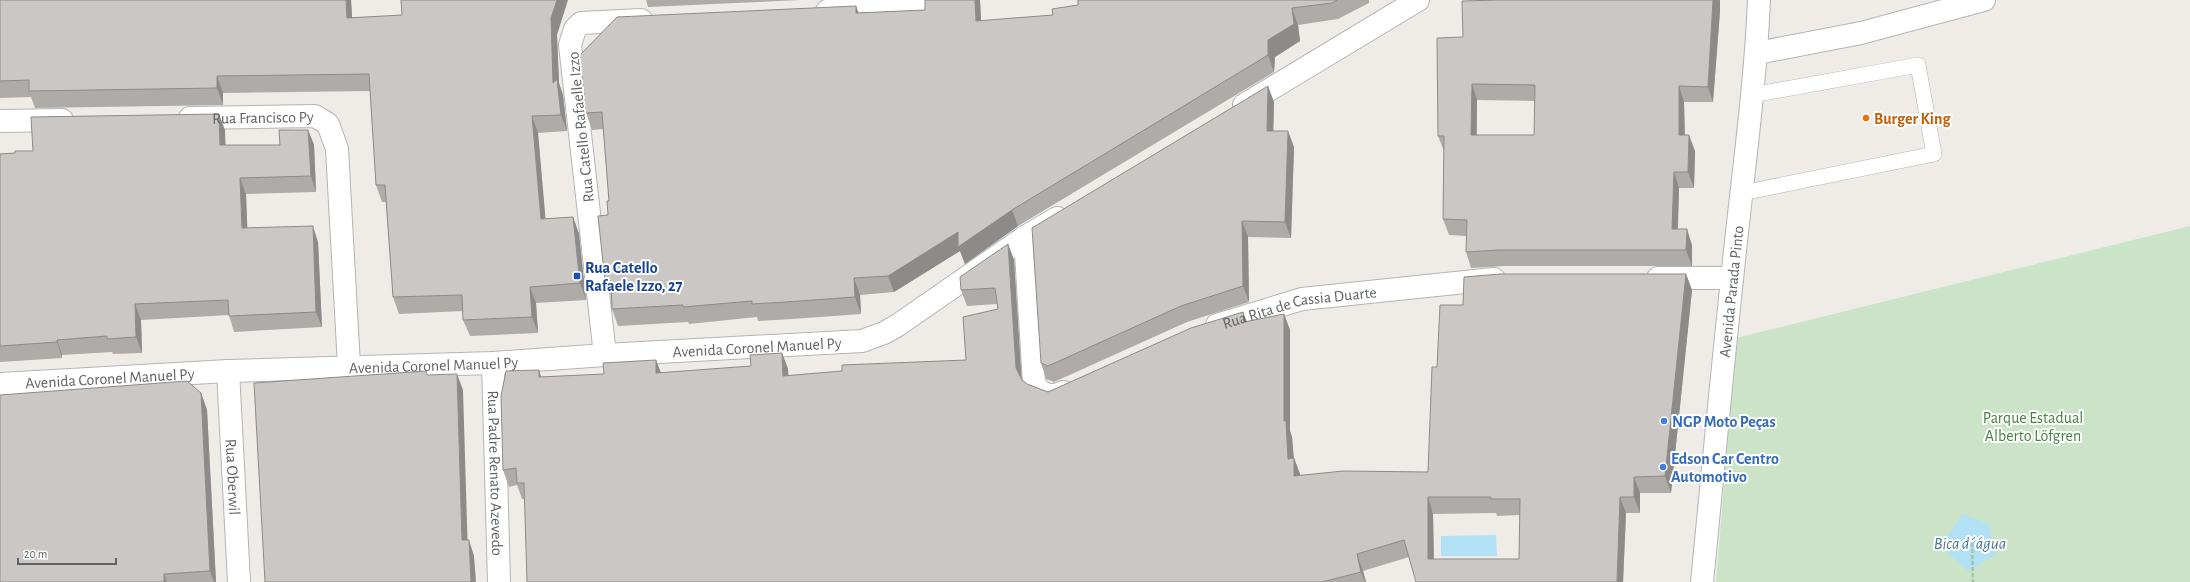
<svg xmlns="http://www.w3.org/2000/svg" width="2190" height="582" font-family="'Alegreya Sans',sans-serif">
<rect width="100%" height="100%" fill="#efece7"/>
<path fill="#cbe3c7" d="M2190 226V582H1716L1736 338Z"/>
<path fill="#b2e1f5" d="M1962 514 1989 524 1996 555 1968 571 1941 546Z
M1496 535 1497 556H1441V536Z"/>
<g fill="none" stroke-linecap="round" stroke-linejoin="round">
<defs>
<path id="service" d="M1742 193 1934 154 1918 65 1752 95"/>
<g id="minor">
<path d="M827 11 966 0"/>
<path d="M1757 53 1861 33 1984 0"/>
<path d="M1244 105 1418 0"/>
<path id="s1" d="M190 118 315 116 328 124 337 149 349 366"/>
<path d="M0 121 62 120"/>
<path d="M1025 237 1034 383C1041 395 1051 398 1063 392"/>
<path d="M1658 278H1732"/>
<path id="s2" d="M1217 325 1302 299 1494 279"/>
<path d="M605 355 570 45 575 29 581 23 641 20"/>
<path id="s3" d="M493 363 499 582"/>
<path id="s4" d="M228 371 239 582"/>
<path id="s5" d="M0 384 228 371 493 363 605 355 862 341 884 333 898 325 1025 237 1057 218"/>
</g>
<g id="secondary">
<path id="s6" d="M1702 582C1712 481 1721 381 1732 280 1741 187 1755 94 1759 0"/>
</g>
</defs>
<use href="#service" stroke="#b2b5b7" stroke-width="16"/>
<use href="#minor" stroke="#b2b5b7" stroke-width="24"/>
<use href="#secondary" stroke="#b1b5b8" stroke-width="24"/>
<path stroke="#a3c6a8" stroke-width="2.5" stroke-dasharray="4 2" stroke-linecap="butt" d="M1972 543 1973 582"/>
<use href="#service" stroke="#fff" stroke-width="15"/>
<use href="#minor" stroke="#fff" stroke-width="22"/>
<use href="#secondary" stroke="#fff" stroke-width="22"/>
</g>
<path fill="#aeaba9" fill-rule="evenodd" d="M0 0H351L352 17 557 35 559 83 563 95 567 131 538 133 545 219 573 217 579 234 586 300 536 303 538 333 470 336 463 320V311L399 314 393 297 386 202H382L376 185 370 91 223 93V105L35 108 31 97 0 98Z
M646 0H801L648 7Z
M925 0H980L981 21 1053 15 1078 5V0H1369V3L1338 19 1298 25 1300 41 1275 57 1274 72 1018 226 965 264 960 251 894 292 860 295 861 314 792 319 758 321 757 317 689 324 688 322 618 326 612 309V298L605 281 609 201 603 129 592 130 586 113 856 6 858 13 925 10Z
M1499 0H1720V11L1713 102H1684L1685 135 1695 151 1694 188H1679L1678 229 1692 245V266H1505L1471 268 1466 252V236L1449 235 1443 219 1444 151 1438 136 1463 37ZM1477 100 1535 101 1534 135H1477Z
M1274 102 1273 131 1294 147 1291 238 1248 237 1249 302 1187 322 1054 382 1046 379 1041 363Z
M225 130V145H280L308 130 314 145 316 192 246 194 247 228 318 242 322 327 234 332 229 315 141 320 142 353 113 354 112 352 62 355V358L0 362V154L15 153 33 151Z
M1008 244 1014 260 1021 379 1027 384 1048 392 1243 312 1247 322 1284 314 1290 330V431L1292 437 1294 458 1300 475 1428 472 1437 367 1463 305 1686 274 1692 290 1671 493H1640V513H1626L1623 582 1409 557 1363 571 1366 582H527L525 499H522L517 485 509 487 503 470 541 377 604 374 656 360 661 373 751 366 782 353 788 369V376L842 371 966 360 998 309 997 304 967 306 961 290ZM1496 513 1497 516 1520 515 1519 559H1434L1433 514Z
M201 393 207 410 216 582H0Z"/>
<path fill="#8d8b89" d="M346 0H351L353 34 347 18Z
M557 0H568L557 35 559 83 563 95 567 131 561 115 553 83 551 18Z
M975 0H980L982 38 976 21Z
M1713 0H1720V11L1713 102 1708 87Z
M856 6 862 22 856 13Z
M1292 8 1298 25 1300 41 1275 57 1274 72 1268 55V40Z
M217 76 223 93V105L217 88Z
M1472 84 1477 100 1476 151 1471 135Z
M1268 86 1274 102 1273 147 1267 131Z
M1679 86 1684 102 1685 151 1679 135Z
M219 114 225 130 226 161 220 145Z
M532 116 538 133 547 235 541 219Z
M308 130 314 145 316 192 311 176Z
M1288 131 1294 147 1291 238 1285 222Z
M1689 135 1695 151 1694 188 1688 172Z
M1674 172 1679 188 1677 245 1672 229Z
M240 178 246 194 248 244 242 228Z
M1012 210 1018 226 965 264 960 251 894 292 888 276 958 232Z
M573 217 579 234 586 300 580 283Z
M1242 221 1248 237 1249 302 1243 286Z
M313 226 318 242 322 327 316 312Z
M1687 229 1692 245V266L1686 250Z
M1008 244 1014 260 1022 384 1016 368Z
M1686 274 1692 290 1671 493 1665 476Z
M854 278 860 295 861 314 855 297Z
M530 287 536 303 538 333 532 317Z
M135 304 141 320 142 353 136 337Z
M1243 312 1249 328 1244 322Z
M1284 314 1290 330V431L1292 437 1294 464V458L1300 474V492L1288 459 1284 421Z
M57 340 62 355V358L57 342Z
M782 353 788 369 789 392 783 376Z
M656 360 662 376 656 373Z
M539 370 544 386 539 377Z
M457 374 463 390 468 556 462 540Z
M201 393 207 410 216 582H214L210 571Z
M1634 477 1640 493V513L1634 497Z
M1428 497 1433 514 1434 575 1428 559Z
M1620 497 1626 513 1623 582H1617Z
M469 540 474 556 476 582H471Z
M1357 554 1363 571 1366 582H1365L1361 572Z
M164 574 167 582H164Z"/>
<path fill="#cac7c4" stroke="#8d8b89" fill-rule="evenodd" d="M0 0H346L347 18 402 15 401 0H557L551 18 553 83 557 79 561 115 532 116 541 219 573 217 580 283 530 287 532 317 463 320 462 295 393 297 385 185H376L369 74 217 76V88L29 91V80L0 81Z
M925 0H975L976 21 1053 15 1052 9 1078 5V0H1337L1332 3 1292 8 1294 24 1268 40V55L1012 210 958 247V232L888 276 854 278 855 297 786 302 752 304V301L683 307V305L612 309 611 281H605L598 216 608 215 607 201H609L602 112 586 113 580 55 617 17 856 6V13L925 10Z
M1499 0H1713L1708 87 1679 86V135H1689L1688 172H1674L1672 229H1687L1686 250H1499L1466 252 1467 220 1443 219 1444 136H1438L1437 38 1463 37 1462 1ZM1472 84 1535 85 1534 135H1471Z
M1268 86 1267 131H1288L1285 222 1242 221 1243 286 1181 306 1048 366 1041 363 1032 228Z
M219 114 220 145H280L279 130H308L311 176 240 178 242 228 313 226 316 312 229 316 228 300 135 304 136 337 107 339V336L57 340V342L0 346V154L15 153V151H33L31 117Z
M1008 244 1016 368 1022 380 1027 384 1048 392 1191 328 1243 312 1244 322 1284 314V421H1286L1288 459 1294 458V476L1343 471 1428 472 1432 367H1437L1440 305H1463L1464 277 1500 274H1686L1665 476 1634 477V497H1620L1617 582H1416L1404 540 1357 554 1361 572 1322 582H527L524 483H517L516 468 503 470 501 396 506 371 539 370V377L604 374 603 363 656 360V373L751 366 750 355 782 353 783 376 842 371V365L966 360 963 317 998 309 995 288 961 290 960 277ZM1428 497H1491V499H1520L1519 559H1428Z
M426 371 427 375 457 374 462 540H469L471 582H265L254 383Z
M187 381 201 393 210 571 164 574V582H0V395Z"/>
<circle fill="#e8710a" stroke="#fff" stroke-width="1.5" cx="1866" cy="118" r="4"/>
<rect fill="#1a4fb4" stroke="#fff" stroke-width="1.5" x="573" y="272" width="8" height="8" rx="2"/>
<g fill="#3f7fe0" stroke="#fff" stroke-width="1.5">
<circle cx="1664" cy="421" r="4"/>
<circle cx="1663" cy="467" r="4"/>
</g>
<g text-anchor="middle" stroke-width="4" stroke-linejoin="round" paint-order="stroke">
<g font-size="16" font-weight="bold" fill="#c56008" stroke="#fff" text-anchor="start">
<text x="1874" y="124">Burger King</text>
</g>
<g font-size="16" fill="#5f6365" stroke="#fff">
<text dy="6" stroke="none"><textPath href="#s1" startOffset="73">Rua Francisco Py</textPath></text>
<text transform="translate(580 127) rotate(-96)" y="6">Rua Catello Rafaelle Izzo</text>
<text dy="6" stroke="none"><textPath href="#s6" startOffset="292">Avenida Parada Pinto</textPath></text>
<text dy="6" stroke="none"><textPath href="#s2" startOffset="85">Rua Rita de Cassia Duarte</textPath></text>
<text dy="6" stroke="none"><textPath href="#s5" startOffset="758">Avenida Coronel Manuel Py</textPath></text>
<text dy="6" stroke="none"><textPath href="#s5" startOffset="434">Avenida Coronel Manuel Py</textPath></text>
<text dy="6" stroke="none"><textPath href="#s5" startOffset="110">Avenida Coronel Manuel Py</textPath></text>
<text dy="6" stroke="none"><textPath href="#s3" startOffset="110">Rua Padre Renato Azevedo</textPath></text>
<text dy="6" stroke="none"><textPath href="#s4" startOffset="106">Rua Oberwil</textPath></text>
</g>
<g font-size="16" font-weight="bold" fill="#164399" stroke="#fff" text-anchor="start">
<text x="585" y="273">Rua Catello<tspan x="585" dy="18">Rafaele Izzo, 27</tspan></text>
</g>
<g font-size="16" fill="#478241" stroke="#fff">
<text x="2033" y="423">Parque Estadual<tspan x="2033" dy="18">Alberto Löfgren</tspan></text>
</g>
<g font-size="16" font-weight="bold" fill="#366cbe" stroke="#fff" text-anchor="start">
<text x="1672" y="427">NGP Moto Peças</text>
<text x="1671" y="464">Edson Car Centro<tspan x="1671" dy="18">Automotivo</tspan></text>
</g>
<g font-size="17" font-style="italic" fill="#497895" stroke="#fff">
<text x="1970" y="549">Bica d´água</text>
</g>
</g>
<path d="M18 558v6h98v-6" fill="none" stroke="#5f6365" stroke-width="2"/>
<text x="24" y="558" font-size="12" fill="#5f6365" stroke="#ffffff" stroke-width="3" paint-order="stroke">20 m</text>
</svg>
